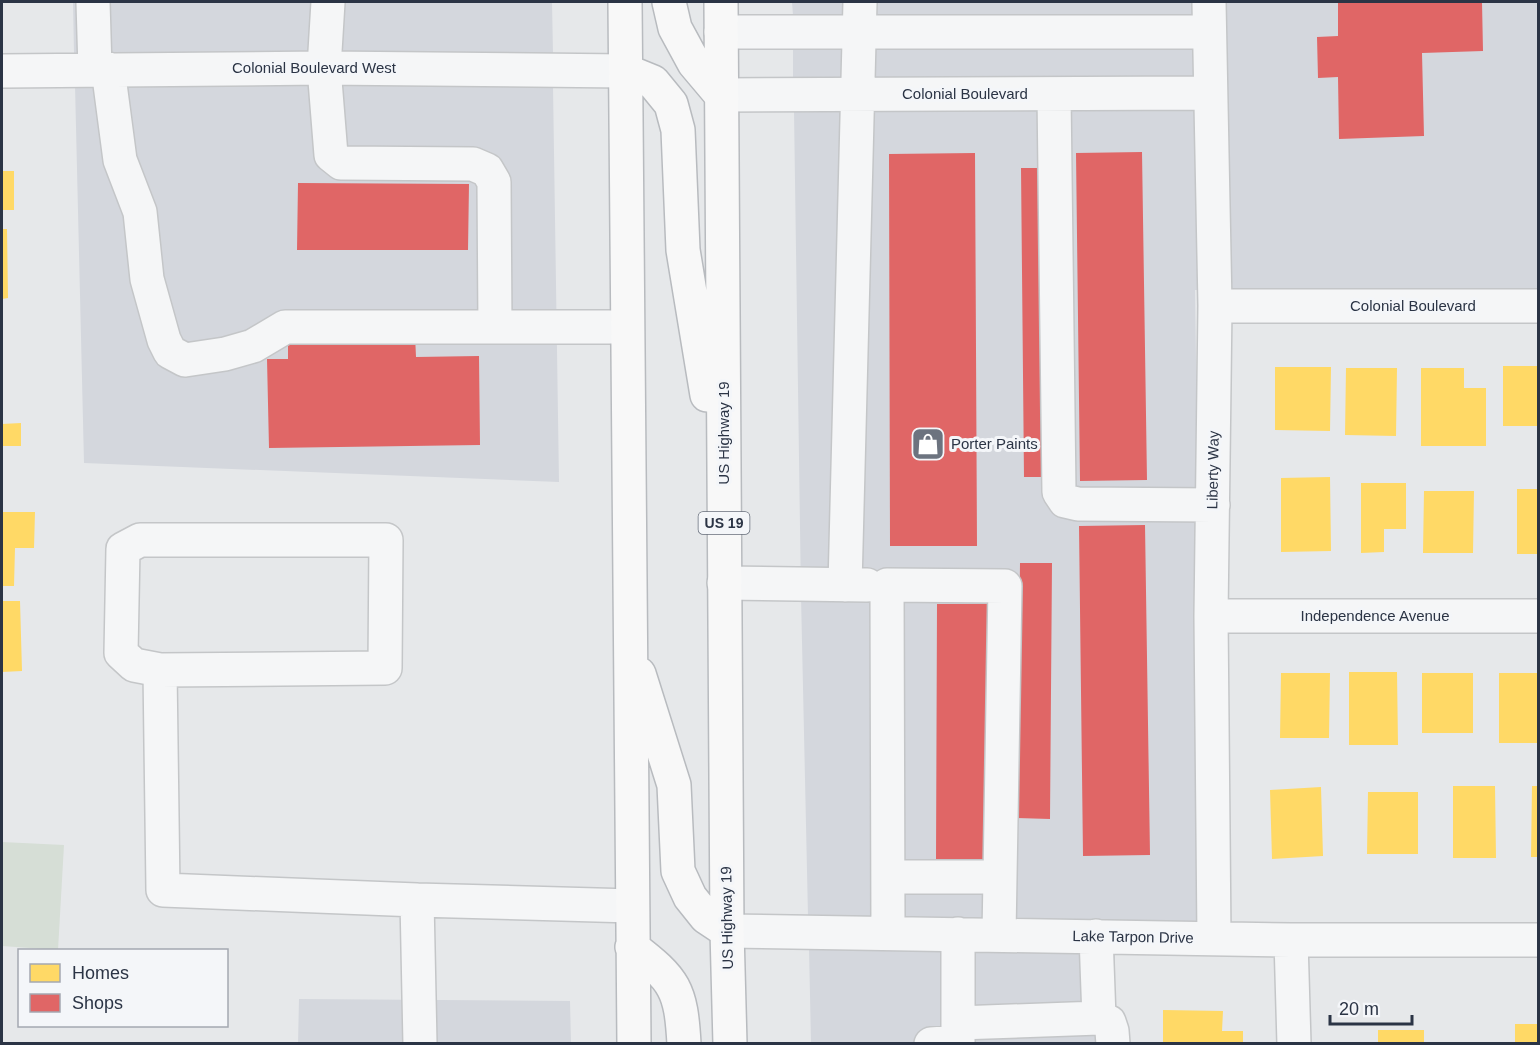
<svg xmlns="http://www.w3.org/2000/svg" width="1540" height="1045" font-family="Helvetica,sans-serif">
<rect width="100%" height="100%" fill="#e6e8ea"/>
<path fill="#d4d7dd" d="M73 2H552L553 54 346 52 74 54Z
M792 2H1538V289L1195 290 1204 922 808 916 801 596 794 111H872L793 79V48L873 15H793Z
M346 84 553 86 559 482 84 463 75 85Z
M809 948 1115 952V1043H811Z
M299 999 570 1001 571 1043 298 1044Z"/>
<path fill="#d6ded6" d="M2 842 64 845 58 950 2 946Z"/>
<path fill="#ffd966" d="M2 171H14V210H2Z
M2 229H7L8 298 2 299Z
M1503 366H1538V426H1503Z
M1275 367H1331L1330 431 1275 430Z
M1346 368H1397L1396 436 1345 435Z
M1421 368H1464V388H1486V446H1421Z
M21 423V446H2V424Z
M1330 477 1331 551 1281 552V478Z
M1361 483H1406V529H1384V552L1361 553Z
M1517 489H1538V554H1517Z
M1424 491H1474L1473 553H1423Z
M2 512H35L34 548H15L14 586H2Z
M2 601H20L22 671 2 672Z
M1349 672H1397L1398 745H1349Z
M1281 673H1330L1329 738H1280Z
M1422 673H1473V733H1422Z
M1499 673H1538V743H1499Z
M1453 786H1495L1496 858H1453Z
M1532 786H1538V857H1531Z
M1321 787 1323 856 1272 859 1270 790Z
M1368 792H1418V854H1367Z
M1163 1010 1223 1011 1222 1031H1243V1044H1163Z
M1515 1024H1538V1044H1515Z
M1378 1030H1424V1044H1378Z"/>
<path fill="#e06666" d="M1338 2H1482L1483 51 1422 53 1424 136 1339 139 1338 77 1318 78 1317 37 1338 36Z
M1142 152 1147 480 1080 481 1076 153Z
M975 153 977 546H890L889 154Z
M1021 168H1046L1049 477H1024Z
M298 183 469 184 468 250H297Z
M415 335 416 357 479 356 480 445 269 448 267 359H288V337Z
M1145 525 1150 855 1083 856 1079 526Z
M1020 563H1052L1050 819 1017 818Z
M937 604H991V862H936Z"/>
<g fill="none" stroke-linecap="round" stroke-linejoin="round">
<defs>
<path id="minor" d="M93 2 95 69
M328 2 324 68 331 155 341 163 473 164 487 170 494 182 495 327
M1209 2 1215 306 1211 616 1214 938
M721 32H1209
M108 69 120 160 140 212 147 279 164 340 170 352 185 360 225 354 253 346 285 327H627
M2 71 324 68 626 71
M1054 94 1059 492 1065 501 1078 504 1213 505
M721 95 1210 93
M1215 306H1538
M140 540H386L385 668 160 670 134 665 121 653 123 549Z
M724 583 867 585
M845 585 860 2
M1211 616H1538
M160 670 163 890 417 900
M888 877H1000
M727 931 1291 940H1538
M888 933 887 585 1005 586 999 935
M1096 936 1099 1018
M1291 940 1294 1044
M958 1023 1099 1018 1109 1022 1112 1031 1113 1044
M420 1044 417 900 632 906
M931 1044 958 1042V934"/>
<path id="highway" d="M625 2 634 1044
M669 2 675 28 694 63 721 95
M721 2 727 931 730 1044
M626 71 653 82 671 104 678 130 683 250 707 395
M639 674 674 785 678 871 690 897 706 917 727 931
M632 947C675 980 681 989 684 1044"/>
</defs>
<use href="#minor" stroke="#c4c6c8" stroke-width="36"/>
<use href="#highway" stroke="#b8bbbf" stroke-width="36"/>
<use href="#minor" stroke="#f5f6f7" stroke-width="33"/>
<use href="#highway" stroke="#f8f8f8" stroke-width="33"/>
</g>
<defs>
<symbol id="shop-square" viewBox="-11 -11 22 22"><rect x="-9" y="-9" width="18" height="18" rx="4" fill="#6c737f" stroke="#f4f6f9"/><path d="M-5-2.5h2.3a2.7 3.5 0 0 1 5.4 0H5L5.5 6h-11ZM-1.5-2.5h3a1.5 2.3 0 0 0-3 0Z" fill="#fff"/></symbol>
</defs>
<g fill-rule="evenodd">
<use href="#shop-square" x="909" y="425" width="38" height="38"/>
</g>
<g text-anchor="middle" stroke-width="6" stroke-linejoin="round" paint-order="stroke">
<rect fill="#f4f6f9" stroke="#676e7b" stroke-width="1.5" x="698.5" y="512" width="51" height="22" rx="4.5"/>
<g font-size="14" font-weight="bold" fill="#2b3445">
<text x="724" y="528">US 19</text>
</g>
<g font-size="15" fill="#2b3445" stroke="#f4f6f9">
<text x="314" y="73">Colonial Boulevard West</text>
<text x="965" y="99">Colonial Boulevard</text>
<text x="1413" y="311">Colonial Boulevard</text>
<text transform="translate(724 433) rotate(-90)" y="5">US Highway 19</text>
<text transform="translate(1213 470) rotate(-89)" y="5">Liberty Way</text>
<text x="1375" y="621">Independence Avenue</text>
<text transform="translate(727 918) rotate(-91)" y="5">US Highway 19</text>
<text transform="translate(1133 937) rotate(1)" y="5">Lake Tarpon Drive</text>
</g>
<g font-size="15" fill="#2b3445" stroke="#f4f6f9" text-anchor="start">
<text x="951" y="449">Porter Paints</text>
</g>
</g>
<rect width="1540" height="1045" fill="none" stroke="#2b3445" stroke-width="6"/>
<rect x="18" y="949" width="210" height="78" fill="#f4f6f9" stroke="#a4a8b1" stroke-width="1.5"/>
<rect x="30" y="964" width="30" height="18" fill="#ffd966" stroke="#a4a8b1" stroke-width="1.5"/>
<text x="72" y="979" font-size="18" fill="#2b3445">Homes</text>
<rect x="30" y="994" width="30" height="18" fill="#e06666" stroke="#a4a8b1" stroke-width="1.5"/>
<text x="72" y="1009" font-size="18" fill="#2b3445">Shops</text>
<path d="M1330 1015v9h82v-9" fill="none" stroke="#2b3445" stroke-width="3"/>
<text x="1339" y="1015" font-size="18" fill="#2b3445" stroke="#f4f6f9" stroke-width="4.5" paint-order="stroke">20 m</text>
</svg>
